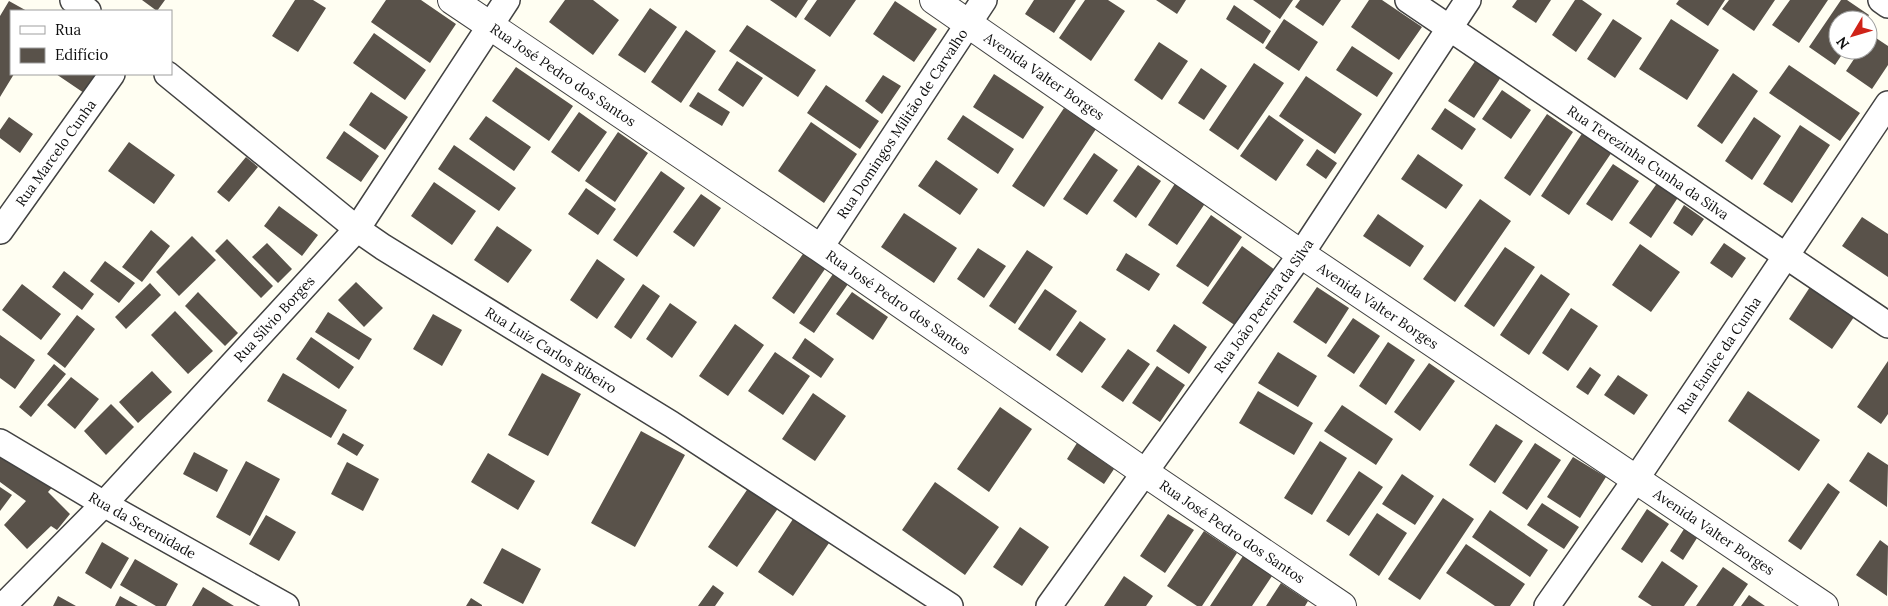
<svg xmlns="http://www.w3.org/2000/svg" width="1888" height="606" font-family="Lora,serif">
<rect width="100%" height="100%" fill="#fffef2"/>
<path fill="#59524a" d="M142 0H165L157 11Z
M295 0H313L326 8 298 52 272 36Z
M386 0H421L456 24 430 63 371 22Z
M565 0H593L619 20 593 55 549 22Z
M770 0H808L796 18Z
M817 0H856L830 37 804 19Z
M1034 0H1076L1054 33 1025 14Z
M1085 0H1108L1125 11 1091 61 1059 38Z
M1156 0H1186L1177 14Z
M1253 0H1293L1280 19Z
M1300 0H1341L1323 26 1295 7Z
M1369 0H1382L1422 27 1399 60 1351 27Z
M1517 0H1551L1536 23 1512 7Z
M1575 0H1582L1602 14 1576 52 1552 35Z
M1679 0H1725L1708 26 1676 4Z
M1729 0H1775L1754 31 1722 9Z
M1790 0H1828L1799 43 1772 25Z
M1841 0H1847L1869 15 1866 20H1838V50H1845L1835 65 1809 47Z
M9 1 27 11H11V74H14L0 97V16Z
M895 1 937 29 914 62 873 34Z
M1234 5 1271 31 1263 44 1226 19Z
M650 8 677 27 645 73 618 55Z
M1284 19 1318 42 1299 71 1265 48Z
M1613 19 1642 38 1615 78 1587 59Z
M1671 19 1719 50 1687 100 1639 69Z
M747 25 816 70 798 97 729 51Z
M686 30 716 51 681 103 651 82Z
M374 33 426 70 405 100 353 63Z
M1870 34 1888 46V65L1872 89 1846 71 1860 50H1868V37Z
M1159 42 1188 61 1162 100 1134 80Z
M1352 46 1393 73 1377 97 1336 70Z
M1478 57 1503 74 1474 118 1448 101Z
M737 61 763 78 743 107 718 90Z
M1254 63 1284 83 1238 150 1209 130Z
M1789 65 1860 113 1840 141 1769 93Z
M516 67 573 106 549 141 492 101Z
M1201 68 1227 86 1204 120 1178 103Z
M1733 73 1758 91 1722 144 1697 126Z
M56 74H97L84 93Z
M994 74 1044 107 1023 139 973 107Z
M883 75 901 86 882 114 865 101Z
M1306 76 1362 114 1335 154 1279 116Z
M826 85 879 121 860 149 807 113Z
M1502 90 1531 110 1511 139 1482 119Z
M371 92 408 117 385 150 349 125Z
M698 92 730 112 722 126 689 106Z
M1064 108 1096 129 1044 207 1012 186Z
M1445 108 1476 129 1462 150 1431 129Z
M579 112 607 132 579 172 551 152Z
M1547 114 1573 132 1530 196 1504 178Z
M963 115 1014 149 998 174 947 139Z
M1269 115 1304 140 1276 181 1240 156Z
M486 116 531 147 514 171 469 139Z
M9 117 33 134 20 153 0 138V130Z
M1754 117 1781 136 1752 180 1725 161Z
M811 122 857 154 824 203 778 171Z
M1800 125 1830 145 1792 203 1763 184Z
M344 131 379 156 361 182 326 158Z
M618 132 648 153 615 202 585 181Z
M1583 132 1612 152 1569 215 1541 196Z
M129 142 175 175 154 204 108 171Z
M454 145 516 188 499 211 438 169Z
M1317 149 1337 163 1326 179 1306 165Z
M1094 153 1118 170 1087 215 1063 199Z
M1418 154 1463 185 1446 209 1401 179Z
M246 157 258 167 229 202 217 192Z
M936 160 978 189 960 215 918 186Z
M1613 164 1639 181 1612 221 1586 204Z
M1138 165 1161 181 1136 218 1113 201Z
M661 171 685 188 637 257 613 240Z
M434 182 476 211 452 245 411 216Z
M1176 182 1206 202 1177 245 1148 225Z
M1658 182 1679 196 1651 238 1629 223Z
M586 188 616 209 598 235 568 214Z
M701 194 721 208 694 247 673 232Z
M1480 199 1511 221 1455 302 1423 279Z
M1684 205 1704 219 1692 236 1673 223Z
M279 206 318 235 302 256 264 226Z
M904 213 957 248 934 283 881 247Z
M1378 214 1424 246 1410 267 1363 236Z
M1211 215 1242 237 1208 287 1176 266Z
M1862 217 1888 234V277L1842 246Z
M497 226 532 250 508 283 474 260Z
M151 230 170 246 142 282 122 267Z
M192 236 216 260 179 296 156 272Z
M227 239 273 286 261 298 215 251Z
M267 243 292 269 278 283 252 257Z
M1724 243 1746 258 1732 278 1710 263Z
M1640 244 1680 272 1651 312 1612 285Z
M1242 246 1275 270 1236 326 1202 303Z
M1505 247 1535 267 1494 327 1464 306Z
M978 248 1006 266 984 298 957 279Z
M1027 250 1053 267 1015 324 989 306Z
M805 251 827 266 794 314 772 298Z
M1126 253 1160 274 1149 291 1116 270Z
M597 259 625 279 597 319 570 300Z
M105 261 135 283 119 303 90 281Z
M64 271 94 294 82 310 52 287Z
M833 274 848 284 814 333 799 323Z
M1541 274 1570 294 1529 355 1500 335Z
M356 282 383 308 364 327 338 300Z
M150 283 161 295 126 329 115 317Z
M22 284 61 314 41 340 2 310Z
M643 284 660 296 631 339 614 327Z
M1317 287 1349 308 1326 344 1293 322Z
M1810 287 1854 317 1832 349 1789 319Z
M1045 289 1077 311 1050 351 1018 329Z
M198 292 238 333 225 346 185 306Z
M852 292 888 317 873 340 836 314Z
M670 303 697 322 672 358 646 339Z
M1571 308 1598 326 1568 371 1542 353Z
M175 311 213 351 188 374 151 335Z
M328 312 372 339 359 360 315 332Z
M433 314 462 330 442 366 413 349Z
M77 315 95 329 65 368 47 354Z
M1353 318 1380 336 1354 374 1327 356Z
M1080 321 1106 339 1082 373 1056 355Z
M735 324 764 345 728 396 699 376Z
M1174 324 1207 347 1189 374 1156 351Z
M0 335 35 360 15 389 0 378Z
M311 337 354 367 339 389 296 359Z
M805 338 834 359 821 378 792 358Z
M1388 342 1415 360 1386 405 1359 386Z
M1128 349 1150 364 1123 402 1101 387Z
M775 352 810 376 783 415 748 391Z
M1278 352 1317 376 1298 407 1258 383Z
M1888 361V414L1881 424 1857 407Z
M1429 363 1455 381 1420 431 1394 412Z
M54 364 66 374 31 417 19 407Z
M1157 366 1185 385 1160 422 1132 403Z
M1590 367 1601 375 1588 395 1576 387Z
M152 371 172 392 138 423 119 402Z
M283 373 347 410 331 438 267 401Z
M542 373 581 394 548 456 508 435Z
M1618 375 1648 395 1634 415 1604 395Z
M71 377 99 399 75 429 47 405Z
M1258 391 1313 423 1294 455 1239 423Z
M1748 391 1820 440 1799 471 1728 421Z
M813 393 846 416 815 461 782 439Z
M111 404 134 427 106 455 84 431Z
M1342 405 1393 439 1376 465 1324 431Z
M1000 407 1032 429 989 492 957 469Z
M1496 424 1523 441 1495 483 1469 465Z
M641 431 685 455 635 547 591 523Z
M343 433 364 445 357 456 337 444Z
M1320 441 1347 458 1312 515 1284 498Z
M1077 443 1114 469 1104 484 1067 459Z
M1535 443 1561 460 1527 510 1502 493Z
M0 452 56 483 48 492 70 514 57 530 51 526 27 549 4 525 26 501 0 482Z
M194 452 228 470 217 492 183 474Z
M1868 452 1888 465 1887 507 1849 481Z
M488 453 535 481 518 510 471 482Z
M1573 457 1606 477 1580 518 1547 497Z
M246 461 280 479 250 536 216 517Z
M347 462 379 479 363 511 331 494Z
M1359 471 1383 487 1349 536 1326 521Z
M1402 474 1434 496 1415 525 1382 504Z
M935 482 999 527 965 575 902 530Z
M1828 483 1840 492 1801 550 1788 541Z
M0 487 12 495 0 511Z
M749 487 779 507 737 567 708 547Z
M1443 498 1474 519 1420 600 1388 579Z
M1542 503 1579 527 1564 549 1527 525Z
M1647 509 1669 524 1642 563 1621 549Z
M1490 510 1548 550 1530 577 1472 537Z
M1377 513 1407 533 1379 576 1349 555Z
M1168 514 1194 530 1165 573 1140 556Z
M266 515 296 532 279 561 249 544Z
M793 519 829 543 793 596 758 572Z
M1020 527 1049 547 1022 586 993 567Z
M1684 529 1697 538 1683 560 1670 551Z
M1204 531 1237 553 1202 606H1197L1167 586Z
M1880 540 1888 546 1887 596 1856 575Z
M102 542 129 558 111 589 85 573Z
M1466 544 1525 584 1510 606H1495L1446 573Z
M502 548 541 569 523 604 483 583Z
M1243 556 1272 576 1252 606H1210Z
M135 559 178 584 166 606H156L120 585Z
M1662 561 1698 586 1684 606H1652L1638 597Z
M1723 567 1748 584 1733 606H1696Z
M1124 576 1153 596 1146 606H1104Z
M1281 583 1308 601 1305 606H1266Z
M713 585 724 593 715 606H698Z
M203 587 234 606H192Z
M1749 595 1765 606H1741Z
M58 596 76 606H53Z
M120 596 138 606H115Z
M471 598 482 605V606H466Z"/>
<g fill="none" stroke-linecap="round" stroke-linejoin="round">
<defs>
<g id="minor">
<path d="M73 0 88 11"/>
<path id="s1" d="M1408 0 1888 325"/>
<path d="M1881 0 1888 5"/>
<path id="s2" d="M167 74 357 229 383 247 671 424 950 606"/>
<path id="s3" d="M0 231 112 74"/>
<path id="s4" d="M820 248 984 0"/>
<path id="s5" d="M0 442 104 504 286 606"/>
<path id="s6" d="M3 606 104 504 357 229 507 0"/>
<path id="s7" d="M1049 606 1301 254 1468 0"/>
<path id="s8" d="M1547 606 1636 479 1888 104"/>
</g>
<g id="tertiary">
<path id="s9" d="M452 0 820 248 1144 472 1342 606"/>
<path id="s10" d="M934 0 1301 254 1824 606"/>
</g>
</defs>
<use href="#minor" stroke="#424242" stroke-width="28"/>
<use href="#tertiary" stroke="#424242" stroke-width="30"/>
<use href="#minor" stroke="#fff" stroke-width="25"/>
<use href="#tertiary" stroke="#fff" stroke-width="28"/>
</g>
<g text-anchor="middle" stroke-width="5" stroke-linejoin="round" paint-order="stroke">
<g font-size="14" fill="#0f0f0f" stroke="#fff">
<text dy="5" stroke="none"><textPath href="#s9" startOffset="134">Rua José Pedro dos Santos</textPath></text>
<text dy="5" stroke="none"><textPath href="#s10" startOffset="134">Avenida Valter Borges</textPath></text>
<text dy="5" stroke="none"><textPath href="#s4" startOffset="149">Rua Domingos Militão de Carvalho</textPath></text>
<text dy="5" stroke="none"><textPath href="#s3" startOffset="96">Rua Marcelo Cunha</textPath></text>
<text dy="5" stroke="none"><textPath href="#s1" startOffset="290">Rua Terezinha Cunha da Silva</textPath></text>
<text dy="5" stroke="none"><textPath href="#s9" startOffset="539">Rua José Pedro dos Santos</textPath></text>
<text dy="5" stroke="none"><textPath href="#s10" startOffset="539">Avenida Valter Borges</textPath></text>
<text dy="5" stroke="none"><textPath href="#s7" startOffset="369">Rua João Pereira da Silva</textPath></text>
<text dy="5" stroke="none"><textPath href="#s6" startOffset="395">Rua Sílvio Borges</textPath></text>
<text dy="5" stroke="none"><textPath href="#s2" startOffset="474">Rua Luiz Carlos Ribeiro</textPath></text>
<text dy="5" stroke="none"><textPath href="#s8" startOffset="304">Rua Eunice da Cunha</textPath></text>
<text dy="5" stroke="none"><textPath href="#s5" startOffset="165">Rua da Serenidade</textPath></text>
<text dy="5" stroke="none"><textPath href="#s10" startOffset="944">Avenida Valter Borges</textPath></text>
<text dy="5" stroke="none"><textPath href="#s9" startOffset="944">Rua José Pedro dos Santos</textPath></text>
</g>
</g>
<rect x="10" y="10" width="162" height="65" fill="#ffffff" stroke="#9f9f9f"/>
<rect x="20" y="26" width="25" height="8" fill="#ffffff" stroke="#9f9f9f"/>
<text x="55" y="35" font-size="15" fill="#0f0f0f">Rua</text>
<rect x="20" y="48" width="25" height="15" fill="#59524a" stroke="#9f9f9f"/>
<text x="55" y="60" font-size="15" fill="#0f0f0f">Edifício</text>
<g transform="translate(1853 35) rotate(232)"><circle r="24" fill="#ffffff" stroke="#9f9f9f"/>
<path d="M0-4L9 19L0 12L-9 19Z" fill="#cf2318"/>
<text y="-8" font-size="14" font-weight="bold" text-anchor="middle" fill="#0f0f0f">N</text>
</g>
</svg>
